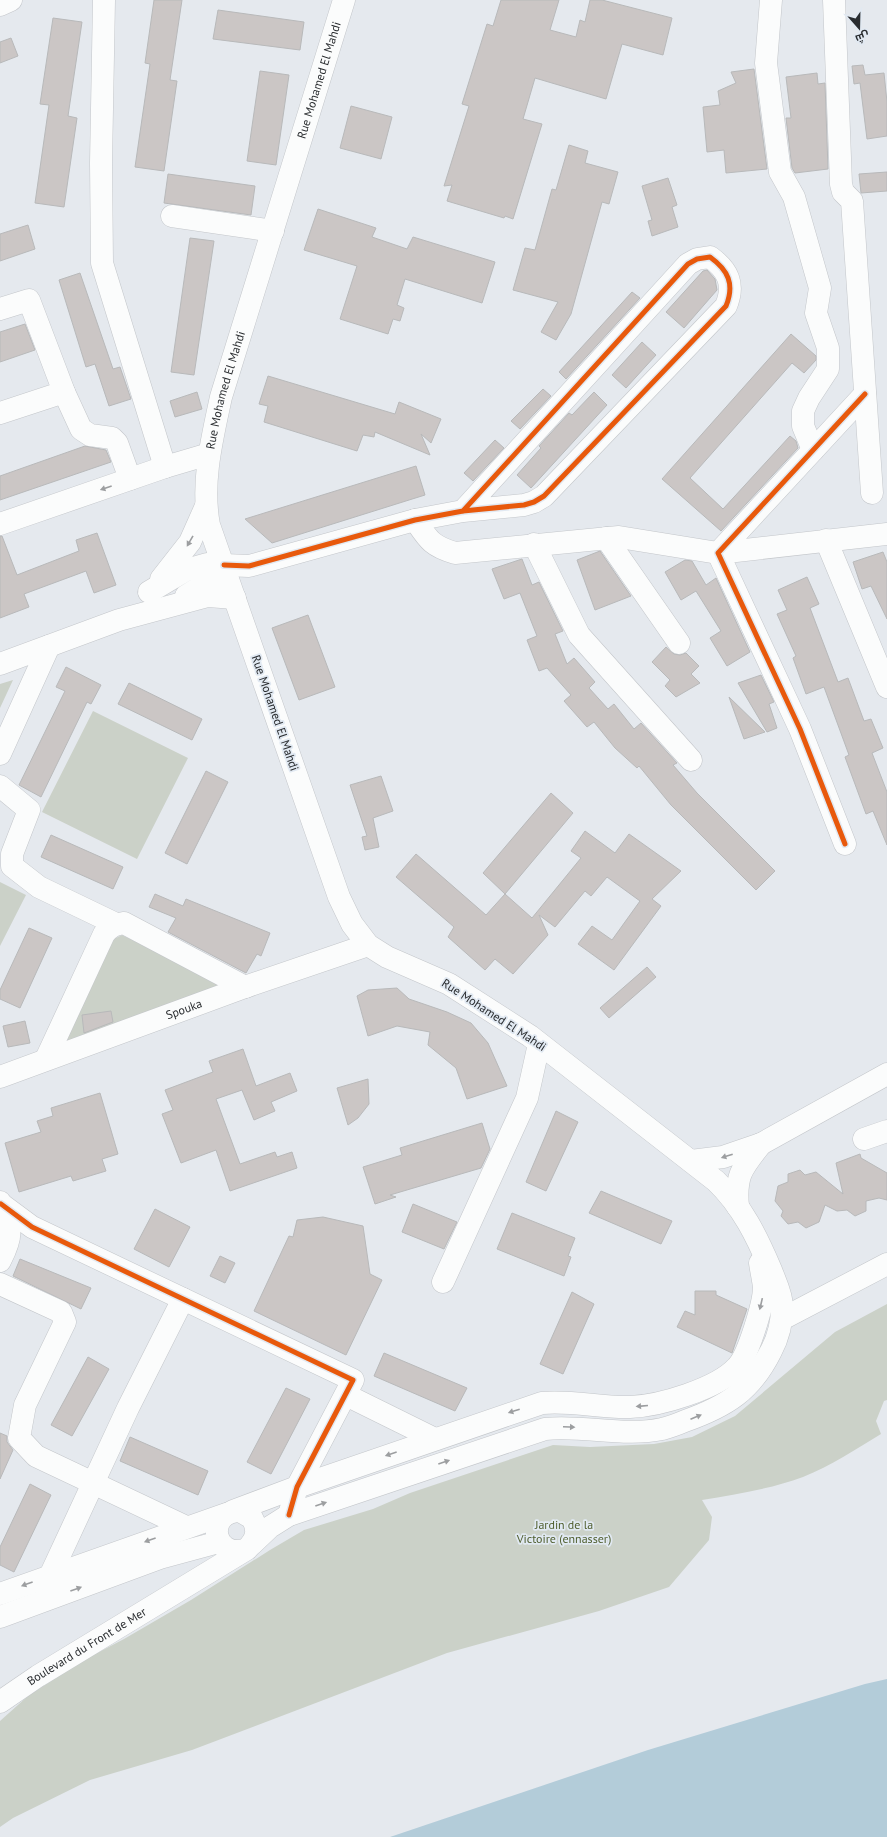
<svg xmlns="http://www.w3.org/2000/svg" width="887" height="1837" font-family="'PT Sans',Cairo,sans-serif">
<rect width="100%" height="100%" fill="#e5e9ee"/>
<path fill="#cbd1c8" d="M13 680 0 708V684Z
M93 711 188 758 137 859 42 812Z
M0 882 26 895 0 946Z
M122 935 218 981 221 985 67 1042 66 1036 109 945 114 939Z
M887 1304V1400L884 1401 876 1421 881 1434C856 1449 831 1466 803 1477 771 1489 736 1494 702 1500L712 1517 709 1540 669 1587 599 1611 447 1653 192 1750 90 1780 13 1818 0 1827V1721L28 1696 80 1662 124 1639 191 1600 270 1550 304 1530 373 1509 410 1493 553 1445 590 1447 654 1444 692 1437 735 1416 835 1332Z"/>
<path fill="#b3ccd9" d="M887 1679V1837H390L648 1750 865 1684Z"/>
<path fill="#cbc6c5" stroke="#b8b9ba" d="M154 0H182L170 80 177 81 164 171 135 167 150 64 145 63Z
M501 0H559L550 30 576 37 580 20 585 22 590 0H602L672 18 663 55 622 44 606 99 535 78 523 119 542 124 513 219 505 216 504 218 447 201 452 185 444 186 469 106 462 104 487 24 493 26Z
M218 10 304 22 300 50 213 39Z
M53 18 82 22 68 116 77 118 64 207 35 203 49 105 40 104Z
M11 38 18 56 0 63V42Z
M863 65 865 75 884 73 887 102V136L867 139 860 83 854 84 852 66Z
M754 69 767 169 726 173 724 150 707 152 703 107 720 105 718 91 736 83 731 72Z
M260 71 289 75 276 165 247 161Z
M817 73 818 84 825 83 828 169 795 173 792 168 786 118H791L786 77Z
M351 106 392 117 381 159 340 148Z
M569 145 588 151 585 163 618 172 609 204 602 202 571 314 556 340 541 332 558 302 513 290 525 248 535 250 552 189 556 190Z
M887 172V191L861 193 859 174Z
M168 174 255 186 251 215 164 203Z
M668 178 677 205 672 207 678 227 652 236 648 221 652 220 642 186Z
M318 209 376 228 372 237 407 249 413 237 495 262 482 303 405 279 397 305 404 308 400 321 393 319 388 334 340 319 357 266 304 250Z
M28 225 35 249 0 261V234Z
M190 238 214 241 194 375 171 372Z
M707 270 715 279 717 290 684 328 666 312 703 271Z
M80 273 113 369 120 367 131 399 109 406 95 364 86 367 59 280Z
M632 292 640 298 566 379 559 372Z
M25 324 35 350 0 362V332Z
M791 334 816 356V360L804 373 792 363 690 478 723 509 790 436 796 441 798 448 721 531 662 479Z
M642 342 656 355 626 388 612 375Z
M268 376 395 414 399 402 441 419 431 443 421 434 430 455 375 432 374 437 363 435 357 451 264 422 268 406 259 404Z
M543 389 551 396 520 429 511 421Z
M197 392 202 409 175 417 170 401Z
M594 392 607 405 531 488 517 475 541 448 539 446 569 413 572 415Z
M495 440 504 448 473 481 464 473Z
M85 446 106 450 111 462 0 500V476Z
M416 466 425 495 272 543 245 519Z
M97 533 116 585 94 593 86 571 24 594 29 607 0 618V536H2L17 575 79 551 76 540Z
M600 551 631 596 595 610 577 560Z
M883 552 887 562V619L871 586 862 589 853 562Z
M522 559 532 585 539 582 560 625 563 631 555 634 567 664 574 658 595 682 589 688 608 709 614 704 634 729 641 723 677 763 673 765 697 793 775 871 756 890 671 805 639 766 637 768 615 748 594 722 587 727 564 701 571 695 547 668 539 671 527 640 537 636 520 593 504 599 492 569Z
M685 560 692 561 706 585 716 578 750 652 727 666 710 638 721 631 696 591 681 600 665 572Z
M807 577 819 604 810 608 838 682 848 678 864 721 871 719 883 748 872 753 887 792V845L873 811 866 814 845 757 849 755 824 687 806 694 793 658 796 656 777 614 787 610 778 590Z
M308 615 335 687 299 700 272 628Z
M666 647 674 654 680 655 686 653 699 666 691 674 700 683 676 697 665 686 670 680 652 662Z
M66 667 101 685 91 704 87 702 41 797 19 785 65 691 56 687Z
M761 675 774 702 769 704 777 728 767 732 738 683Z
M129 683 202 719 192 740 118 704Z
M729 697 765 732 744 739Z
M206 771 228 782 187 864 165 853Z
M381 776 393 811 373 818 379 847 365 850 362 837 367 836 350 785Z
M551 793 573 813 505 894 483 873Z
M585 831 615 853 629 834 681 871 652 899 661 906 614 970 578 944 592 926 612 940 640 901 607 877 591 896 585 891 555 927 539 915 548 935 513 974 495 959 485 970 448 937 454 927 396 877 416 854 486 915 505 894 532 918 581 858 571 851Z
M51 835 123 867 113 889 41 857Z
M155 894 183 906 186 899 270 933 261 956 257 954 246 973 168 932 176 918 149 907Z
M29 928 52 938 20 1008 0 999V990Z
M647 967 656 977 609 1018 600 1008Z
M397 988 409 999 447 1012 471 1023 488 1043 507 1086 467 1099 456 1068 428 1045 430 1032 397 1026 368 1036 357 996 368 990Z
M111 1011 113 1022 84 1033 82 1015Z
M25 1021 30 1043 8 1047 3 1026Z
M243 1049 256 1086 290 1073 297 1091 271 1102 275 1111 254 1120 242 1090 216 1099 240 1164 275 1152 277 1157 292 1152 297 1168 230 1191 216 1150 181 1163 162 1114 173 1110 165 1090 213 1072 209 1061Z
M368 1079 369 1104 358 1118 348 1125 337 1088Z
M100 1093 118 1154 102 1159 106 1171 73 1181 71 1176 19 1192 5 1143 41 1132 37 1121 53 1116 51 1108Z
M556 1111 578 1122 546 1191 526 1182Z
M482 1123 490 1149 481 1168 390 1195 396 1197 375 1204 363 1167 402 1155 400 1148Z
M860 1154 861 1158 887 1173V1200L879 1198 866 1201V1211L855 1216 847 1210 837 1211 825 1205 819 1222 806 1228 798 1222 788 1224 781 1216 783 1211 775 1201 778 1186 788 1182V1174L800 1170 805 1175 816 1172 843 1194 836 1163Z
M601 1191 672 1221 661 1244 589 1213Z
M413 1204 457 1222 444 1249 402 1232Z
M155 1209 190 1227 169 1267 134 1249Z
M512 1213 575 1238 568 1256 571 1257 564 1276 497 1249Z
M323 1217 363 1226 370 1274 382 1280 346 1355 254 1311 289 1236 293 1237 297 1220Z
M220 1256 235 1263 225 1283 210 1276Z
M20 1259 91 1288 81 1309 13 1276Z
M695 1291H716V1295L747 1309 732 1353 677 1327 685 1311 695 1315Z
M572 1292 594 1304 563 1374 540 1364Z
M384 1353 467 1388 455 1411 374 1376Z
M88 1357 109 1369 72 1436 51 1425Z
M286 1388 310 1399 271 1474 247 1462Z
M0 1433 7 1436V1442L13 1450 0 1479Z
M130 1437 208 1471 198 1495 120 1461Z
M30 1484 51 1495 14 1572 0 1565V1547Z"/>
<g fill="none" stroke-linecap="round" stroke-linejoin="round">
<defs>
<g id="minor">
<path d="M104 0 101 163 102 263 165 467"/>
<path d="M771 0 766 63 780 172 794 197 820 288 816 313 828 348V369L809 398 803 411V426L813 450"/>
<path d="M834 0 841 184 843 192 852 201 872 493"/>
<path d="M0 5 11 0"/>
<path d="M172 216 273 231"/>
<path d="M0 309 29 300 64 392 0 413"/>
<path d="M64 392 81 429 90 435 112 438 117 443 130 479"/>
<path d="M415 520C428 539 431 546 455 553L619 537 718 553 887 534"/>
<path d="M0 524 165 467 209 454"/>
<path d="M606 538 679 643"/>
<path d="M826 540 887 687"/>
<path d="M534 544 579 635 691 760"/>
<path d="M224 565 249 566 415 520 463 511 524 505 534 502 544 496 726 306C735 284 728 270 710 257L697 259 688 264 463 511"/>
<path d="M161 579 190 542 206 506"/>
<path d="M149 592 186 570 207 564 224 565 217 577 186 596"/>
<path d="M0 664 119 620 208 596 235 598"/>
<path d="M0 754 49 646"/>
<path d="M0 786 29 810 12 854V866L39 887 116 924"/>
<path d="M845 844 800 729 718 553 865 394"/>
<path d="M46 1059 104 934C110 927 115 924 124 923L245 987"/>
<path id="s1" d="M0 1077 245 987 368 945"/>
<path d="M864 1139 887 1131"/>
<path d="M691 1161 723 1157 761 1144 887 1074"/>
<path d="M0 1202C11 1229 14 1234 0 1261"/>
<path d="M1 1204 32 1227 353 1380 297 1487 289 1515"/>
<path d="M738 1207C735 1175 742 1168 761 1144"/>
<path d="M443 1282 527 1098 539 1044"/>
<path d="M0 1284 61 1312 65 1322 25 1405 19 1438 36 1456 186 1527"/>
<path d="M782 1319 887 1264"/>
<path d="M346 1395 435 1439"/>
<path d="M50 1576 128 1408 183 1299"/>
<path d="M0 1594 226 1514"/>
<path d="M0 1617 160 1558 219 1542"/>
</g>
<g id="major">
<path d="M233 1511 297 1487 542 1403C572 1400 601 1408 630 1407 659 1406 717 1389 737 1367 748 1356 764 1303 764 1287 763 1279 761 1270 760 1263"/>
<path id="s2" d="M252 1544 270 1527 289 1515 545 1429C584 1425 624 1437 662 1429 670 1427 678 1424 685 1421 727 1406 751 1391 771 1351 778 1338 782 1322 782 1307 782 1294 775 1281 771 1270 757 1237 742 1206 716 1181L530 1036 449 984 387 957 368 945 352 924 339 897 209 525C201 482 212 439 221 397L344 0"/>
<path id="s3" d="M0 1702 38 1676 247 1549C257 1539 259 1530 252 1518L240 1511C204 1512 213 1561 247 1549"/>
</g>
</defs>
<use href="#minor" stroke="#c3c6ca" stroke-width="23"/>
<use href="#major" stroke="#c3c6ca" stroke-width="23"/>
<use href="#minor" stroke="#fbfcfc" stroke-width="22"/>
<use href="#major" stroke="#fbfcfc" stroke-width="22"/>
<defs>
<path id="cycleway" d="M224 565 249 566 415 520 463 511 524 505 534 502 544 496 726 306C735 284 728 270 710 257L697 259 688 264 463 511
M845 844 800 729 718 553 865 394
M1 1204 32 1227 353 1380 297 1487 289 1515"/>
</defs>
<use href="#cycleway" stroke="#e1e9f2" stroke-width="8"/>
<use href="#cycleway" stroke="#e8590c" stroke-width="5"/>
</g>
<defs><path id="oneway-solid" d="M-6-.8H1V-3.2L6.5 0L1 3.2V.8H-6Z"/></defs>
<g fill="#9c9ea0">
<use href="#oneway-solid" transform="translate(106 488) rotate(161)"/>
<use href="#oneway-solid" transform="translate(190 541) rotate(120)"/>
<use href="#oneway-solid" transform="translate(727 1156) rotate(162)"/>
<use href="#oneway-solid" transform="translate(761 1304) rotate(103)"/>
<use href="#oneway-solid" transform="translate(642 1406) rotate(175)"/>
<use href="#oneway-solid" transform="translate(514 1411) rotate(162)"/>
<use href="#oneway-solid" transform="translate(696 1417) rotate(-23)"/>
<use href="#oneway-solid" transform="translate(569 1427) rotate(2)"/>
<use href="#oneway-solid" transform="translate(391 1454) rotate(161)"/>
<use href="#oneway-solid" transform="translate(444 1462) rotate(-19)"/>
<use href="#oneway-solid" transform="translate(321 1504) rotate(-19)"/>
<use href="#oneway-solid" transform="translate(150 1540) rotate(160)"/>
<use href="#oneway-solid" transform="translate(27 1584) rotate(160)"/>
<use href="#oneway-solid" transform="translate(76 1589) rotate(-20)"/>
</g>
<g text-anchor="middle" stroke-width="3.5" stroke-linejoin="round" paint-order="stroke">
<g font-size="12" fill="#292c2f" stroke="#e1e9f2">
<text dy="4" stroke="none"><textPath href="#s2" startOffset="2097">Rue Mohamed El Mahdi</textPath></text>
<text dy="4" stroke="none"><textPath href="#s2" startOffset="1773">Rue Mohamed El Mahdi</textPath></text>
<text transform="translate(275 713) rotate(71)" y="4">Rue Mohamed El Mahdi</text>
<text dy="4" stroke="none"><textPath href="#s1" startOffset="196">Spouka</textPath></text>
<text transform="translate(494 1015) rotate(33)" y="4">Rue Mohamed El Mahdi</text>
<text dy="4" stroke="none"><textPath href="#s3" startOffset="103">Boulevard du Front de Mer</textPath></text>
</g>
<g font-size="12" fill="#4f5e2e" stroke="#e1e9f2">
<text x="564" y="1529">Jardin de la<tspan x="564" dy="14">Victoire (ennasser)</tspan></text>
</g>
</g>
<g transform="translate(859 28) rotate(160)" stroke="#e1e9f2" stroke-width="3" paint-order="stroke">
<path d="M0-3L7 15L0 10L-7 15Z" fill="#292c2f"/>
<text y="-6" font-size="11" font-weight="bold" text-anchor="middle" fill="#292c2f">ش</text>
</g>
</svg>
